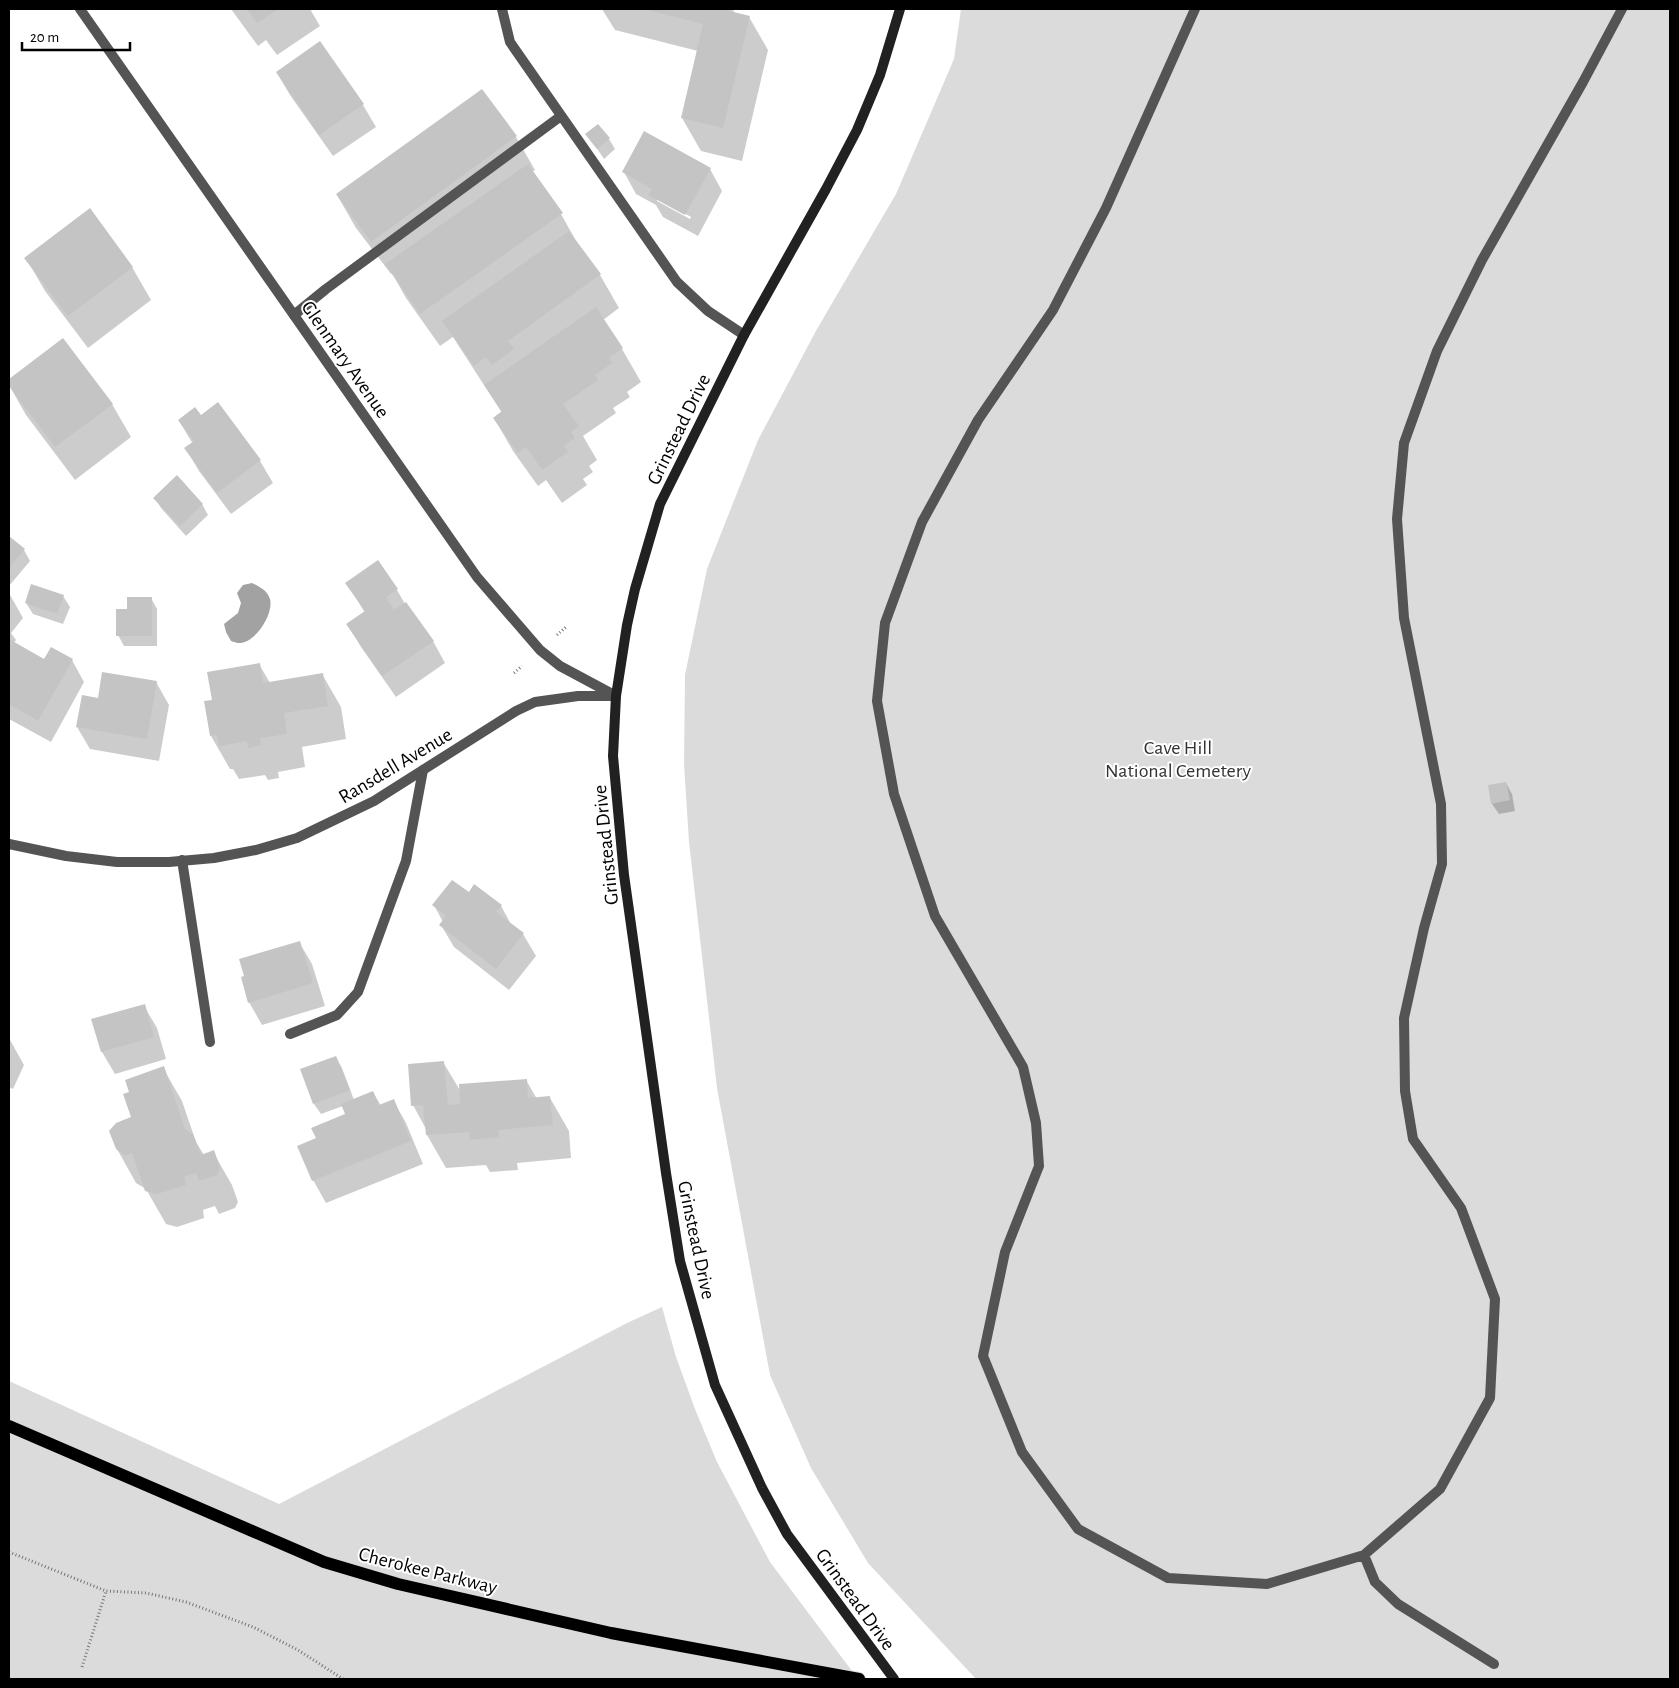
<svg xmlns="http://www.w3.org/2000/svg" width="1679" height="1688" font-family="'Alegreya Sans',sans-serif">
<rect width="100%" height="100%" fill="#fff"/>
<path fill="#dbdbdb" d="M961 9H1670V1679H976L868 1563 811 1468 770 1375 717 1088 689 842 684 764 685 675 707 569 758 440 817 329 896 194 954 59Z
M662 1307 676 1357 695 1409 717 1462 770 1562 858 1679H9V1381L279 1504 627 1323Z"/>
<path fill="#a2a2a2" d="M252 583C260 587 267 590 270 599 274 614 255 644 238 643 237 643 231 641 231 641L226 632 224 624 238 613 241 603 237 593 243 585Z"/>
<path fill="#0003" fill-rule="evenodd" d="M231 9H310L320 26 277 55 266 40 258 46Z
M602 9H732L735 13 749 17 768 50 742 161 701 151 682 118 698 51 615 30Z
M320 43 363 105 376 127 333 156 290 95 277 73Z
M482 91 516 137 535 170 532 172 561 214 580 248 600 275 619 308 603 320 622 349 641 382 627 392 630 397 613 408 616 413 583 436 597 460 589 466 593 472 583 479 587 485 562 503 546 480 538 486 513 451 494 418 502 413 453 337 440 346 406 298 392 273 391 274 356 228 337 195Z
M587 134 609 139 615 149 604 159Z
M710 169 722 191 698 236 663 217 656 205 636 194 624 172ZM657 198 691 217 690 219 657 201Z
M26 258 132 267 151 300 88 348 45 291Z
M63 340 112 404 131 437 75 480 26 415 9 385V381Z
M201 417 260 461 273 483 231 514 199 471 186 449 193 444 179 421Z
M155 498 202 504 208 515 186 536 161 508Z
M9 537 24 550 30 561 9 586Z
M347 583 397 590 405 604 433 641 445 663 396 697 361 647 348 625 365 613Z
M9 593 23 618 11 633 16 640 14 643 45 660H72L84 682 51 742 9 719Z
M63 596 70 607 63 624 33 614 26 603Z
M151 598 157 609V646H124L118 635 129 610Z
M259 664 270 683 322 674 341 707 346 739 302 747 305 767 278 772 279 778 268 780 265 775 239 779 233 769H230L211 736 205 702 213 701Z
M156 682 169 705 159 761 90 749 77 727 99 699Z
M1506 783 1512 794 1515 811 1499 814 1492 804Z
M469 894 501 906 512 926 523 934 536 956 509 990 454 947 441 925 443 922 434 905Z
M299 942 312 964 325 1006 262 1025 249 1002Z
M144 1006 157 1028 166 1059 115 1074 102 1052 93 1020Z
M9 1038 24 1065 13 1089 9 1087Z
M336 1057 342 1068 354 1100 373 1092 381 1106 393 1100 406 1123 423 1164 326 1203 313 1180 317 1139 347 1115 343 1106 321 1114 314 1104 302 1070Z
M443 1062 461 1092 526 1080 537 1099 550 1098 569 1131 571 1158 517 1163 518 1170 490 1172 486 1165 446 1168 427 1135 426 1129 413 1105Z
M163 1068 182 1101 196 1142 204 1155 213 1152 232 1185 238 1202 235 1208 219 1214 215 1206 203 1210 204 1218 177 1227 166 1224 146 1189 136 1183 117 1149 133 1118 131 1093Z"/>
<path fill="#c4c4c4" d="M247 9H278L257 23Z
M644 9H721L750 16 723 128 681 118 703 24Z
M320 41 364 104 319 135 276 72Z
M482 89 517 136 371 242 336 194Z
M598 124 610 138 597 149 585 134Z
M644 131 711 168 685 215 648 195 652 189 622 172Z
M528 164 563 213 420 314 385 264Z
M90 208 133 267 68 316 24 258Z
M569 231 601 274 508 341 514 349 492 365 486 357 474 366 442 321Z
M596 307 623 348 609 358 612 363 595 375 598 380 563 404 579 426 571 432 575 438 564 446 568 452 542 470 526 447 518 453 493 418 502 411 484 385Z
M63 338 113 404 55 447 9 386V379Z
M218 402 261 460 217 493 184 448 194 441 178 420 195 407 201 415Z
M177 475 203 504 180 526 153 498Z
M9 536 25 549 9 568Z
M378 560 398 589 386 597 394 610 406 602 434 641 382 676 346 624 365 611 345 583Z
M31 584 64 595 57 614 25 603Z
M127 597H152V636H116V609H127Z
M9 639 44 659 51 647 73 659 38 721 9 704Z
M260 663 263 683 323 673 328 706 284 713 287 734 260 738 261 745 248 748 247 741 219 746 217 735 210 736 204 701 212 700 207 672Z
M102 672 157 681 147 739 76 727 82 695 98 698Z
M1506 782 1510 800 1491 804 1488 785Z
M452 880 469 892 474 884 502 905 496 912 524 933 496 969 439 925 446 916 432 905Z
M300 941 313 983 248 1003 241 977 244 976 239 959Z
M145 1004 154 1037 101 1052 91 1019Z
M336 1056 350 1090 313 1104 300 1069Z
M444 1061 448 1105 460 1104 459 1084 527 1079 528 1098 550 1096 553 1125 498 1130 499 1137 470 1140 469 1132 426 1135 423 1105 411 1106 408 1064Z
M164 1066 185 1129 193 1134 201 1155 214 1150 220 1167 217 1175 199 1181 196 1173 184 1177 186 1185 157 1194 145 1191 132 1153 125 1156 116 1149 109 1131 116 1123 131 1117 123 1094 129 1092 125 1080Z
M373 1091 379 1105 394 1099 411 1141 312 1181 297 1146 316 1138 311 1128 345 1114 341 1104Z"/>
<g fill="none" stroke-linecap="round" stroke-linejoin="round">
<defs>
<path id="primary" d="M9 1426 324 1562 398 1584 611 1633 859 1679"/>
</defs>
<use href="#primary" stroke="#dbdbdb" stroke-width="14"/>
<path stroke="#767676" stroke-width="3" stroke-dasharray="1 2.5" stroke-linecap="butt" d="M557 635 566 627
M514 673 522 666
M9 1552 106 1591 146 1593 186 1602 253 1627 298 1650 343 1679
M82 1667 106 1591"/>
<path stroke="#545454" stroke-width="10" d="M502 9 510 42 677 282 708 311 744 335
M1195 9 1106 208 1053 310 978 420 922 522 885 623 877 701 894 794 935 916 1023 1067 1036 1123 1039 1166 1005 1252 983 1356 1022 1452 1078 1529 1168 1578 1267 1584 1364 1555 1440 1489 1490 1398 1495 1299 1461 1208 1413 1139 1405 1091 1404 1018 1424 928 1442 864 1441 804 1404 618 1397 519 1404 443 1437 351 1482 260 1583 82 1622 9
M294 315 326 289 561 116
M182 860 210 1042
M290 1034 337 1015 358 992 406 861 423 770
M1364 1555 1375 1582 1398 1604 1494 1664"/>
<path stroke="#545454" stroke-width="10" d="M80 9 477 577 540 650 560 666 616 696
M9 844 66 856 117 862H169L214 858 256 850 297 838 374 801 516 711 535 702 578 696H615"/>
<path stroke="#212121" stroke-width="10" d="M894 1679 787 1534 762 1488 715 1385 680 1261 666 1173 624 875 613 756 616 696 627 625 635 589 660 504 744 335 826 189 857 130 880 75 900 9"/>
<use href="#primary" stroke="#000" stroke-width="12"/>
</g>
<g text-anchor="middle" stroke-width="4" stroke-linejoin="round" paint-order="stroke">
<g font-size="20" fill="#000" stroke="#fff">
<text transform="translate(346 359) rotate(55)" y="7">Glenmary Avenue</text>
<text transform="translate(678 429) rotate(-64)" y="7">Grinstead Drive</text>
<text transform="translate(395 765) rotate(-31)" y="7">Ransdell Avenue</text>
<text transform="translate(605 845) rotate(-96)" y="7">Grinstead Drive</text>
<text transform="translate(697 1240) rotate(78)" y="7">Grinstead Drive</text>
<text transform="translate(428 1570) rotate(14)" y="7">Cherokee Parkway</text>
<text transform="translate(856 1599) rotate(54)" y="7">Grinstead Drive</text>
</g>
<g font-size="20" fill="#323232" stroke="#fff">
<text x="1178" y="754">Cave Hill<tspan x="1178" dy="23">National Cemetery</tspan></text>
</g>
</g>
<rect width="1679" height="1688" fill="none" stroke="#000000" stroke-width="20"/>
<path d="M22 42v8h108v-8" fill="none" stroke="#000000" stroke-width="2.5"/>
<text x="30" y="42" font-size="15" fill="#000000" stroke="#ffffff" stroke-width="4" paint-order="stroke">20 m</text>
</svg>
